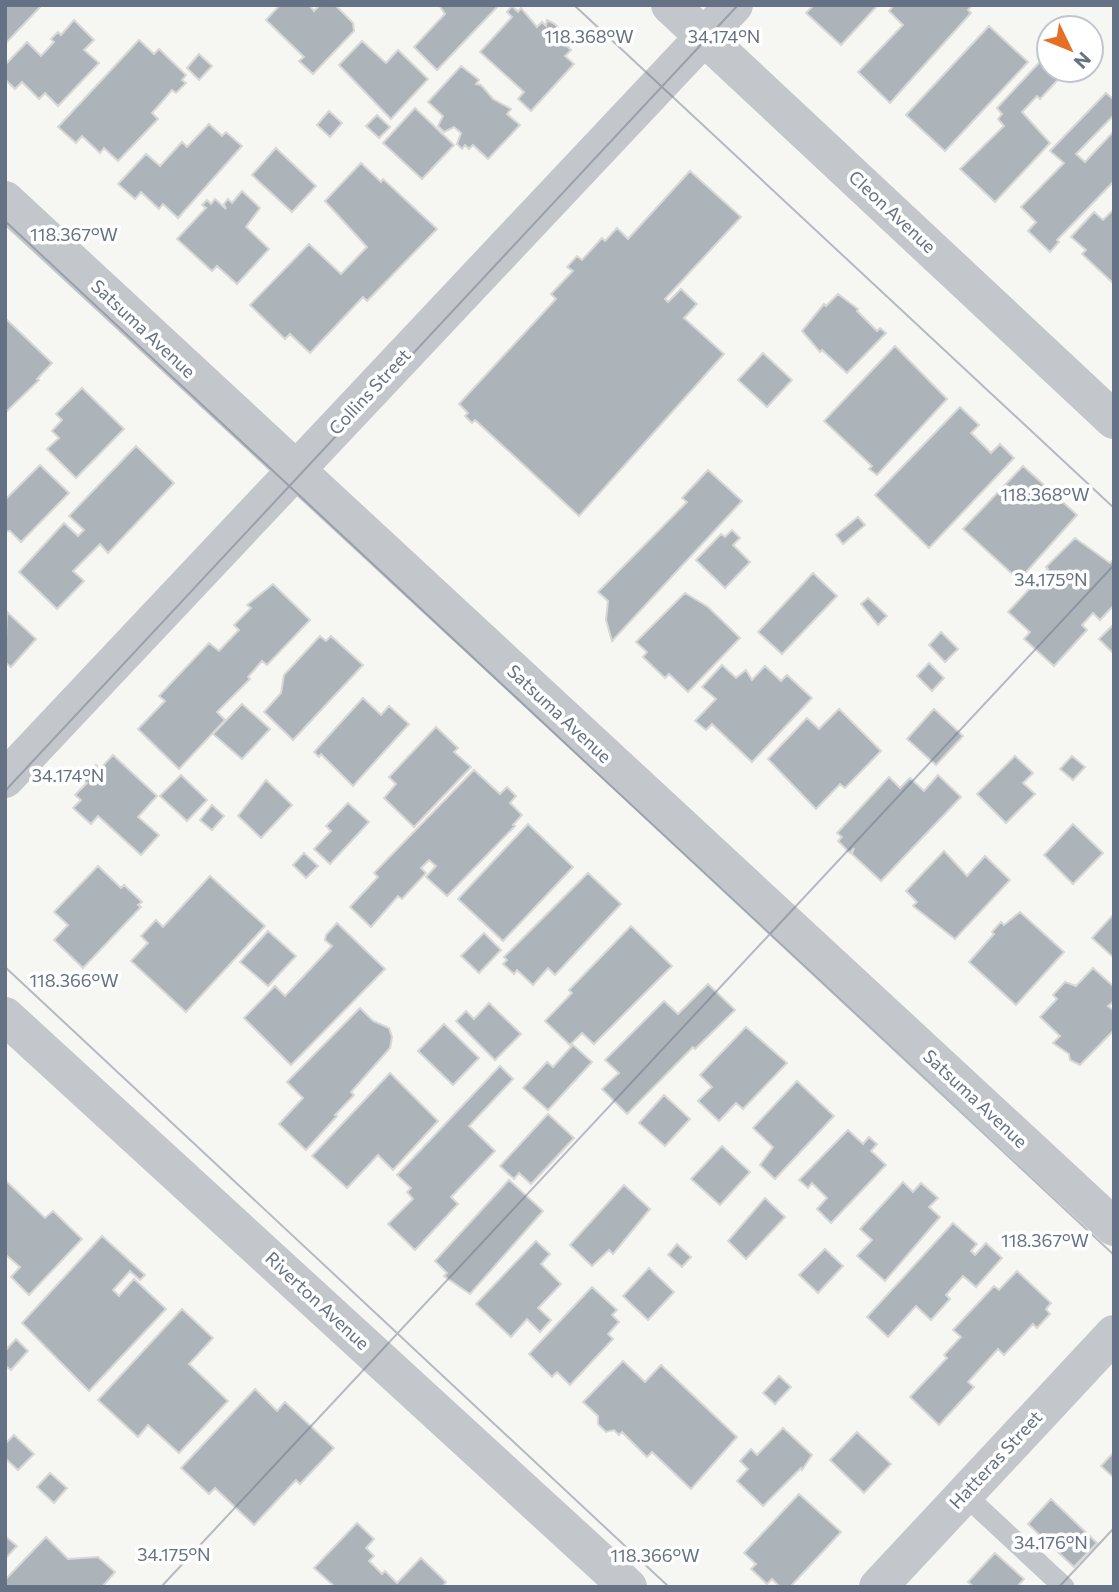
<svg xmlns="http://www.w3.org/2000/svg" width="1119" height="1592" font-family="Commissioner,sans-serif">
<rect width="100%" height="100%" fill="#f6f6f3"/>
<path fill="#acb3b9" stroke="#d7d8d5" stroke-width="2" d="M5 5H42L5 44Z
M280 5H309L314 11 320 5H335L353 23 354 31 313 74 299 61 304 57 266 20Z
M439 5H499L437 70 414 47 445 14Z
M814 5H878L841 45 806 13Z
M894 5H972L968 10 971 13 890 103 858 72 903 25 889 11Z
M512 6 518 12 521 8 537 27 542 22 546 26 547 20 555 24 571 43 566 45 571 50 565 56 574 64 531 111 518 99 524 92 480 52 512 17 507 12Z
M74 20 94 40 84 50 99 63 58 106 45 93 39 99 22 82 15 89 5 79V65L27 42 41 56 54 42 51 39 58 32 61 35Z
M989 26 1028 62 945 151 906 115Z
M139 40 154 54 159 49 186 75 182 80 186 83 176 93 172 90 152 113 158 119 118 161 104 148 100 153 82 136 76 143 58 127Z
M362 41 386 63 398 50 428 79 391 119 339 65Z
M1049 52V70H1067L1040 99 1037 96 1022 112 1050 143 995 202 960 169 1004 126 998 119 1002 114 997 108Z
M199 54 212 66 199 80 187 68Z
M461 66 479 80 476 84 481 85 493 99 511 109 507 114 520 125 488 159 473 145 469 149 465 145 462 149 457 144 461 133 454 127 444 132 438 126 443 116 428 102Z
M1106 93 1114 100V115L1076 154 1085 162 1114 131V181L1057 240 1059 242 1050 252 1028 231 1036 222 1021 207 1064 163 1050 151Z
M415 108 454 145 422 179 383 143Z
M329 111 342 123 330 137 317 125Z
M377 115 390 127 379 138 366 126Z
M209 124 222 136 226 132 242 146 178 218 163 204 159 209 141 192 135 199 118 184 146 154 160 166 182 142 187 147Z
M276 148 316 186 292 212 252 175Z
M361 163 381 182 383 179 437 229 367 301 363 297 310 353 290 334 285 339 250 305 309 244 341 274 367 247 325 201Z
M690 171 741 217 665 299 668 302 681 289 697 304 684 318 724 354 579 516 475 420 472 423 465 416 468 413 459 404 556 299 551 294 573 271 567 267 577 256 582 260 602 238 605 241 617 228 628 239Z
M242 191 260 208 246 227 269 249 237 284 217 266 212 271 177 239 206 208 202 205 207 200 211 204 215 199 226 209 224 204 228 199 232 203Z
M1114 209V282L1113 283 1082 254 1086 250 1071 237 1094 212 1103 220Z
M838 294 858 309 857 311 877 331 880 328 886 333 847 373 822 350 820 352 802 331 824 304 826 306Z
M5 318 52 363 37 379 39 380 5 413Z
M895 346 947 399 877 475 869 469 872 466 824 421Z
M763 353 792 380 767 407 738 380Z
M82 388 124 429 76 478 47 449 59 438 52 431 62 420 56 414Z
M960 407 979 425 971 433 991 453 1000 444 1014 458 929 548 875 495Z
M136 446 174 483 108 553 100 544 73 571 84 581 57 609 19 572 64 523 78 536 84 530 69 516Z
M40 465 69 493 21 542 10 531H5V500Z
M1023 466 1077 515 1019 580 963 529Z
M708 470 742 501 612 641 606 620 608 601 598 592 687 502 682 498Z
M858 517 865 525 843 544 836 535Z
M732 530 740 538 733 545 750 562 725 588 696 560 721 534 725 537Z
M1075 538 1110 563 1114 559V605L1100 620 1093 613 1082 625 1087 630 1054 666 1024 639 1030 632 1008 612 1048 569 1046 567Z
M813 573 837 596 782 654 758 632Z
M273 584 310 620 267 665 262 661 248 677 250 679 217 712 225 720 179 769 138 729 165 701 159 696 209 643 219 651 239 630 234 625 251 608 247 605Z
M685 593 708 607 740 638 688 692 669 674 665 678 643 657 647 652 636 642Z
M868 598 887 616 878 625 861 604Z
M7 612 36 639 11 667 5 662Z
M1114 624V654L1099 639Z
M941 632 958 649 945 662 929 645Z
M320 636 326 641 331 636 363 665 293 740 264 712 281 693 284 675Z
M929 663 944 678 932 691 917 676Z
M722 665 736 678 746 670 752 680 765 666 781 681 787 675 812 698 752 762 712 724 706 730 695 721 716 699 702 687Z
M363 698 381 715 389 706 409 724 353 786 321 754 319 757 314 752Z
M242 704 270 729 242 759 213 734Z
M839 709 881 751 845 788 840 784 816 809 768 759 807 718 819 729Z
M934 709 963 736 936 765 907 739Z
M436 727 458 748 454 752 471 767 414 827 384 798 396 784 389 777Z
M113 755 157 796 138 817 159 835 141 855 98 816 91 824 73 808 81 800 75 795 87 783 82 779 96 765 100 769Z
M1015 756 1033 773 1023 783 1035 794 1006 823 977 794Z
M1072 756 1085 767 1073 780 1060 769Z
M474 770 500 794 507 787 516 796 510 803 522 815 513 825 515 826 447 896 426 877 436 866 429 860 421 868 426 873 402 899 398 896 371 927 350 907 378 877 374 873Z
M181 775 207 800 187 821 160 796Z
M938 775 961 797 881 881 852 854 854 848 850 853 838 841 842 837 837 833 889 777 900 788 910 778 924 791Z
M266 780 292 805 261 838 238 816Z
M348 803 369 822 330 864 314 849 331 831 326 826Z
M212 805 224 816 212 830 200 820Z
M528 824 573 867 503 941 458 899Z
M1073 824 1103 853 1073 884 1044 855Z
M944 851 967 876 985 856 1010 880 955 939 913 906 917 902 906 891Z
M304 853 318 866 306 878 293 865Z
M98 866 121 888 124 885 142 902 138 905 141 907 83 968 54 940 68 925 54 912Z
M588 873 621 904 555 975 548 968 533 985 517 970 514 974 503 964 507 960 504 957Z
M210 876 265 926 186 1012 131 961 148 943 141 936 156 920 163 927Z
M1020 912 1064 952 1016 1005 969 962 994 934 992 932 1001 922 1004 925Z
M1114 914V958L1092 938Z
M337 923 385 969 291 1065 244 1018 275 986 285 996 332 946 325 940 326 935Z
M631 926 672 966 594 1044 582 1033 570 1045 545 1021 572 993 569 990Z
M268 931 296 956 268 986 240 962Z
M484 933 501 950 479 973 461 956Z
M1093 968 1114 987V1001L1108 1006 1114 1011V1030L1080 1065 1070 1060 1069 1054 1053 1043 1060 1036 1040 1017 1057 999 1053 995 1065 982 1076 986Z
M708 984 735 1010 695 1049 693 1047 627 1114 602 1089 619 1073 605 1060 664 1001 678 1014Z
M489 1003 521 1034 495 1060 456 1021 466 1011 474 1019Z
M360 1008 373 1021 389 1028 392 1037 390 1048 351 1092 354 1095 335 1115 337 1116 306 1150 279 1124 303 1098 287 1082Z
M444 1024 479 1058 453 1085 418 1051Z
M746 1027 787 1063 743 1109 736 1103 719 1121 698 1101 712 1087 700 1075Z
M573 1045 592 1062 548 1110 523 1088 547 1062 553 1067Z
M500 1066 513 1079 469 1126 495 1151 451 1197 458 1204 415 1250 388 1224 413 1199 407 1192 411 1188 397 1175Z
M390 1073 438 1121 393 1170 378 1155 347 1188 312 1156Z
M797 1081 834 1116 775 1179 760 1165 773 1147 753 1128Z
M664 1095 690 1119 665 1146 639 1123Z
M548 1114 574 1138 531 1184 519 1173 514 1179 500 1166Z
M848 1130 863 1144 869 1137 877 1144 871 1151 886 1165 831 1223 817 1209 827 1198 812 1183 808 1188 799 1180Z
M722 1146 750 1172 720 1205 691 1179Z
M5 1180 45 1218 53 1211 82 1239 29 1295 11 1277 20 1267 5 1254Z
M509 1180 543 1211 470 1294 444 1276 447 1273 435 1261Z
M903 1182 913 1192 921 1183 938 1198 929 1207 940 1217 885 1281 857 1256 872 1240 860 1229Z
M624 1185 650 1209 613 1254 609 1250 592 1266 570 1245Z
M765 1198 785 1217 746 1259 728 1241Z
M953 1223 977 1244 971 1251 975 1255 986 1243 1002 1258 976 1287 963 1276 946 1295 950 1299 931 1320 916 1306 888 1337 867 1317Z
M102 1236 145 1275 140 1280 130 1271 113 1290 119 1296 134 1279 166 1309 89 1391 22 1323Z
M536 1241 550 1254 541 1264 561 1284 538 1308 551 1320 540 1332 527 1319 511 1337 476 1304Z
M677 1244 691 1257 682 1267 668 1255Z
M825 1249 843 1266 818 1293 799 1275Z
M649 1268 674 1292 648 1320 623 1296Z
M1017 1271 1051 1303 1046 1309 1050 1314 1037 1328 1033 1324 1004 1355 998 1349 968 1382 974 1387 939 1425 910 1397 947 1358 944 1355 961 1337 953 1330 994 1286 999 1290Z
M592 1287 617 1310 612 1315 619 1322 608 1334 613 1339 570 1385 557 1372 552 1377 529 1354Z
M182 1309 213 1338 189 1364 228 1401 179 1453 148 1425 138 1437 98 1400Z
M16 1339 28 1351 11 1370 5 1365V1351Z
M623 1361 645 1382 661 1365 737 1437 691 1489 652 1452 647 1457 622 1432 619 1435 614 1430 606 1432 598 1424V1416L583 1402Z
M779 1376 791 1387 775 1404 763 1393Z
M255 1389 277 1411 285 1402 334 1448 300 1484 296 1480 254 1525 215 1488 209 1494 181 1468Z
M783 1428 812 1455 802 1470 801 1468 763 1506 737 1481 748 1469 740 1461 751 1449 757 1455Z
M857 1432 891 1464 864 1493 830 1460Z
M14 1435 34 1454 18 1470 5 1458V1444Z
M1114 1452V1478L1101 1466Z
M50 1473 67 1488 54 1503 37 1487Z
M799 1494 841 1532 790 1587H780L772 1579 767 1584 751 1569 756 1564 744 1553Z
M1051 1499 1097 1543 1074 1567 1028 1524Z
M357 1523 374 1539 366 1548 374 1556 369 1561 382 1574 385 1571 397 1583 421 1558 446 1582 442 1587H335L314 1568Z
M5 1536 17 1546 5 1559Z
M46 1537 68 1559 98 1557 115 1572 102 1587H5V1580Z
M995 1553 1024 1579 1017 1587H974L968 1582Z"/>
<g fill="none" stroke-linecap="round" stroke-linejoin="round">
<path stroke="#c3c6ca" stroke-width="21" d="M964 1494 1064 1587"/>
<path stroke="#c3c6ca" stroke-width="38" d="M670 5 1114 420
M5 200 1114 1227
M5 779 734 5
M5 1016 628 1587
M878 1587 1114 1334"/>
</g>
<path fill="none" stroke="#657184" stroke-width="2" stroke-opacity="0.45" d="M574 5 1114 508M5 221 1114 1255M5 791 738 5M5 967 669 1587M161 1587 1114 565M1059 1587 1114 1528"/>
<g text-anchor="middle" stroke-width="7" stroke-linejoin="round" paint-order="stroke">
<g font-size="18" fill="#657184" stroke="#fff">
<text transform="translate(892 212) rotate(43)" y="6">Cleon Avenue</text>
<text transform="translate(143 329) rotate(43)" y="6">Satsuma Avenue</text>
<text transform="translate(370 392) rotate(-47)" y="6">Collins Street</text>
<text transform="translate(559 714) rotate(43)" y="6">Satsuma Avenue</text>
<text transform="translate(975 1099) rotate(43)" y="6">Satsuma Avenue</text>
<text transform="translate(317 1301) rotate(43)" y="6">Riverton Avenue</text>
<text transform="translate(996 1460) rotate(-47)" y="6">Hatteras Street</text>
</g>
</g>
<g font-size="18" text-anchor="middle" fill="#657184" stroke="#fff" stroke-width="7" stroke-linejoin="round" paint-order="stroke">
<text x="589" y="43">118.368°W</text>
<text x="724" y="43">34.174°N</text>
<text x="74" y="241">118.367°W</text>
<text x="1045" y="501">118.368°W</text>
<text x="1051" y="586">34.175°N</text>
<text x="68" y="782">34.174°N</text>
<text x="74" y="987">118.366°W</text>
<text x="1045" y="1247">118.367°W</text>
<text x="1051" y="1549">34.176°N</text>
<text x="174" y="1561">34.175°N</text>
<text x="655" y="1562">118.366°W</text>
</g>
<rect width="1119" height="1592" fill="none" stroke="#657184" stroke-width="14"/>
<g transform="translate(1070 49) rotate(133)"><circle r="33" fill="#ffffff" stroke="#c1c6ce" stroke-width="2"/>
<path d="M0-5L12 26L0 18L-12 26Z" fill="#e46f25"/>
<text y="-10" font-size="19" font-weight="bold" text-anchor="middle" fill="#657184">N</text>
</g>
</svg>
